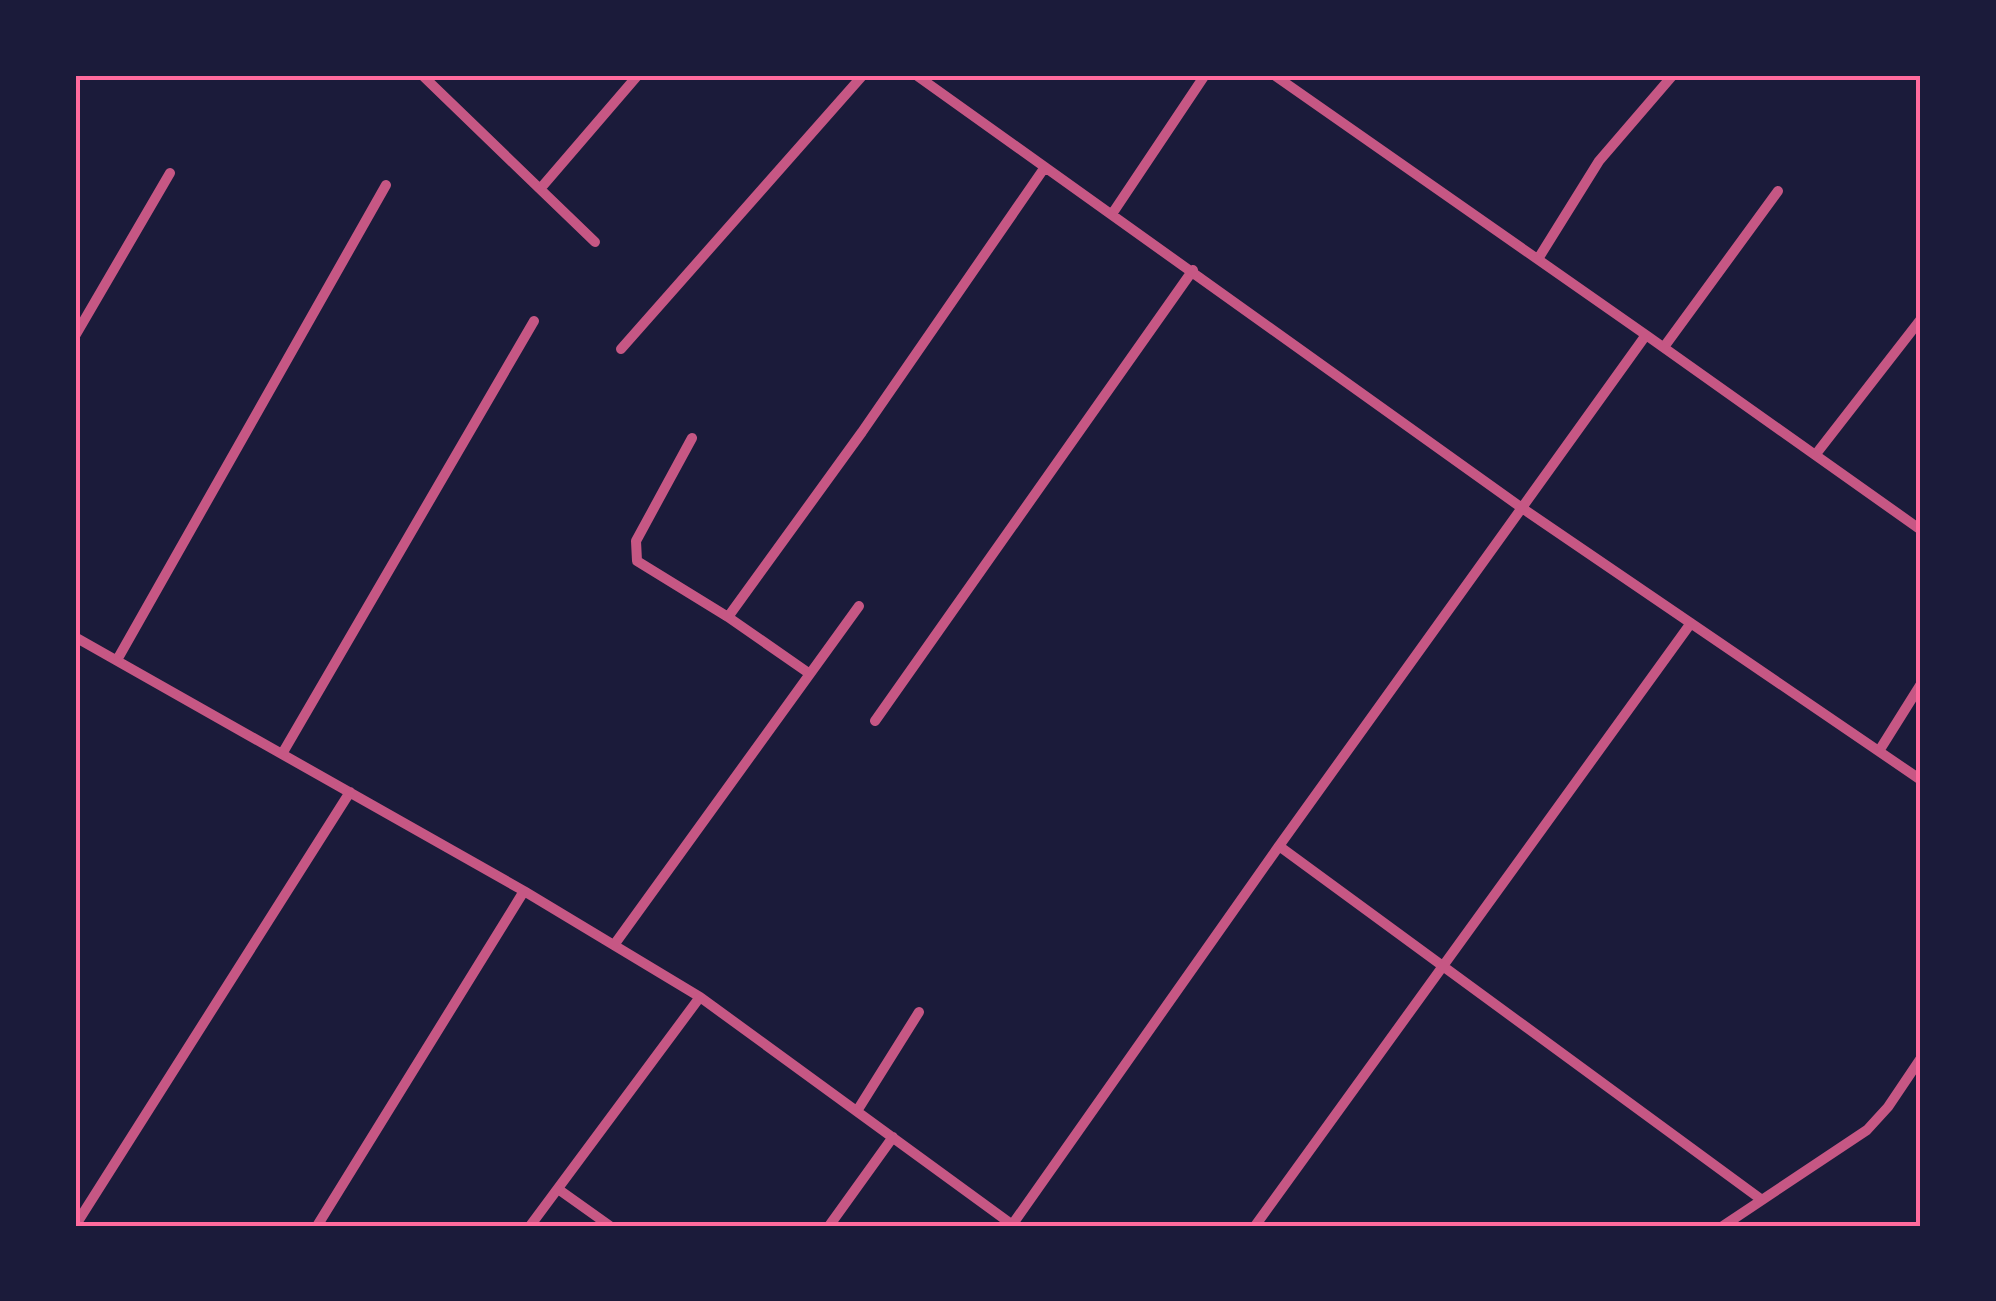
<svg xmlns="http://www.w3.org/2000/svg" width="1996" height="1301" font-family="Helvetica,sans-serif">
<rect width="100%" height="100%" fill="#1b1b3a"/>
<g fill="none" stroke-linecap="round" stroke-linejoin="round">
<path stroke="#c65784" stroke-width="10" d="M422 75 540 189 638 75
M916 75 1522 508 1921 780
M1274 75 1646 335
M540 189 595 242
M1112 214 1205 75
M1538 259 1599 161 1673 75
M75 336 170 173
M1664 347 1778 191
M621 349 863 75
M692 438 636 541 637 561 728 617
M1816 454 1921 319
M75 637 524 891 700 997 1014 1226
M117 660 386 185
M810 674 728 617 862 432 1045 167
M875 721 1193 270
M1879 751 1921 684
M282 754 534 321
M1279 846 1646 335 1921 530
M614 945 859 606
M857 1111 919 1012
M558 1189 610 1226
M1012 1225 1279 846 1762 1200
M75 1226 350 792
M317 1226 524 891
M530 1226 700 997
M829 1226 893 1137
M1255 1226 1691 623
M1723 1226 1867 1130 1888 1107 1921 1058"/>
</g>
<rect width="1996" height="1301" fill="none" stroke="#1b1b3a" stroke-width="155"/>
<rect x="78" y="78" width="1840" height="1146" fill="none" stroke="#ff6b9d" stroke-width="4"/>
</svg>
